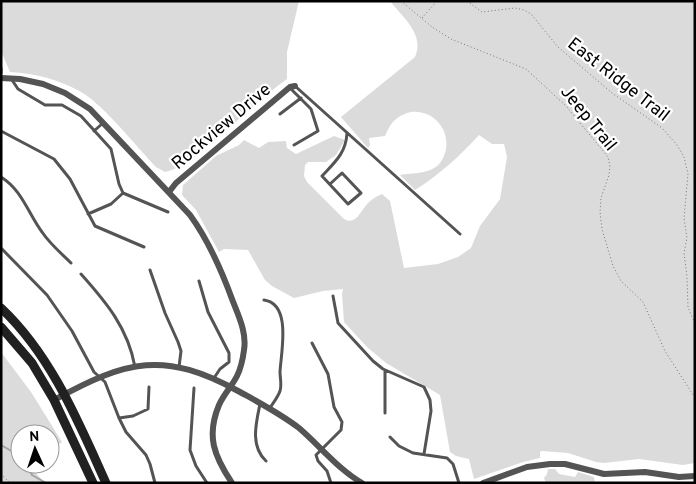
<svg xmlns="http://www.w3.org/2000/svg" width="696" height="484" font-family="Overpass,sans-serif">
<rect width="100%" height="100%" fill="#fff"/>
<path fill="#dbdbdb" d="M1 1H299L287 52V79C260 98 236 123 210 144 197 154 182 169 165 172L156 167C135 145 107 109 83 93 61 80 35 73 10 72L1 51Z
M390 1H695V463L683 465 639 459 604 463 596 462 568 453 542 451 540 452V458L523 462 474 479 469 459 456 456 450 452 440 395 386 363 367 347 344 322 342 294 343 289 323 291 294 298 272 286 265 280 248 250 224 249 219 252 196 210 182 195 183 185 216 156 239 145 244 140 259 148 268 142 286 141 287 148 296 154 334 136 345 140 336 155 326 162H308L305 165 304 176 307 182 344 219C356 226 361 210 368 203 372 199 377 196 382 194L390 201 404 268 438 264 458 257 471 248 480 226 500 199 507 157 504 144H492L479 135C460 156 439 175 415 190L400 175C411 173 425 174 434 168 440 165 443 159 445 153 454 123 419 98 395 120 390 124 388 130 385 136L369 138 370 145 368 148 341 117 415 57C425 34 403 18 390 1Z
M1 352 31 392 62 442 50 451V434H20V464H33L30 467 45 483H1Z
M548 469H555L559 474 575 477 578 472 594 477 595 483H546L544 478 547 474Z"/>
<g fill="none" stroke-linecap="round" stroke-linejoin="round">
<path stroke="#a2a2a2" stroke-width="2" d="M1 445 20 456
M27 464 32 475 46 483"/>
<path stroke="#767676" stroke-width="1" stroke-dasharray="1 2.5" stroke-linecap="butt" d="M401 1 432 27 451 39 526 69 566 106 599 146 608 157 610 166 609 175 601 198 600 212 602 229 613 266 621 281 643 302 665 351 695 398
M467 1 482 12 515 8 524 10 531 14 558 47 612 93 662 128 677 145 684 157 688 174 684 218 687 238 684 253 687 277 688 307 695 324
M422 18 437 1
M1 474 10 483"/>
<path stroke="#545454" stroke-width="3" d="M1 68V73
M12 80 18 89 45 105H62L81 116 111 149 119 184 123 193 168 212
M295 86 460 234
M290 88 311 109 318 131 294 145
M280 114 301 98
M1 131 54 159 70 179 95 226 144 247
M94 131 103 123
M1 177C22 190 28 213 42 232 50 244 61 253 71 263
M330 184 342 173 361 193 348 204 322 176C335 162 346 153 347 133
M88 214 111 204 123 193
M1 248 47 295 72 331 94 372 105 382 119 418 126 432 146 455 150 464 155 483
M150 270 165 313 178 342 181 351 179 367
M81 274C106 302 128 328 135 367
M199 281 208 312 229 353V362L220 369 214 378
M333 296 338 323 373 361 383 369 424 387 430 400 431 411 424 454
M264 300C292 304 281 352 280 372 280 378 282 385 280 391 278 397 273 403 270 408
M312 343 328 374 334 407 342 422 341 430 316 455 318 461 327 471 331 483
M194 388 190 450 196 466 207 483
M260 404C256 423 250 446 266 461
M385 413V370
M119 418 133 416 148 409 149 387
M390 437 399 446 413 453 447 458 453 464 459 483"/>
<path stroke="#545454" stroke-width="6" d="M1 78 20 79 43 84 65 93 90 109 190 215C209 241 221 269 232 299 238 315 247 332 244 350 243 358 241 368 237 376 232 386 224 394 219 405 206 436 214 456 232 483
M169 192 176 183 290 87 295 86
M54 400C127 360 164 350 240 392 260 403 281 414 299 428 320 446 338 469 362 483
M483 483 527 467 550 464H565L604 474 645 472 679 477 695 476"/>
<path stroke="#212121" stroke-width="9" d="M1 308C51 355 78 421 106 483
M1 327 32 363 54 400 93 483"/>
</g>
<g text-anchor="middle" stroke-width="4.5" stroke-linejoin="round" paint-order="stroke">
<g font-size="18" fill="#000" stroke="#fff">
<text transform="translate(619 79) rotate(38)" y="6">East Ridge Trail</text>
<text transform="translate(589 118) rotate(51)" y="6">Jeep Trail</text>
<text transform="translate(221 126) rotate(-40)" y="6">Rockview Drive</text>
</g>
</g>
<rect width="696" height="484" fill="none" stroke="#000000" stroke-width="5"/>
<g transform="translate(35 449) rotate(357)"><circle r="24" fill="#ffffff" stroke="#999999"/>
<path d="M0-4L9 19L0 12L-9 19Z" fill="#000000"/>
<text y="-8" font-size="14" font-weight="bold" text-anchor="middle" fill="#000000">N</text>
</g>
</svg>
